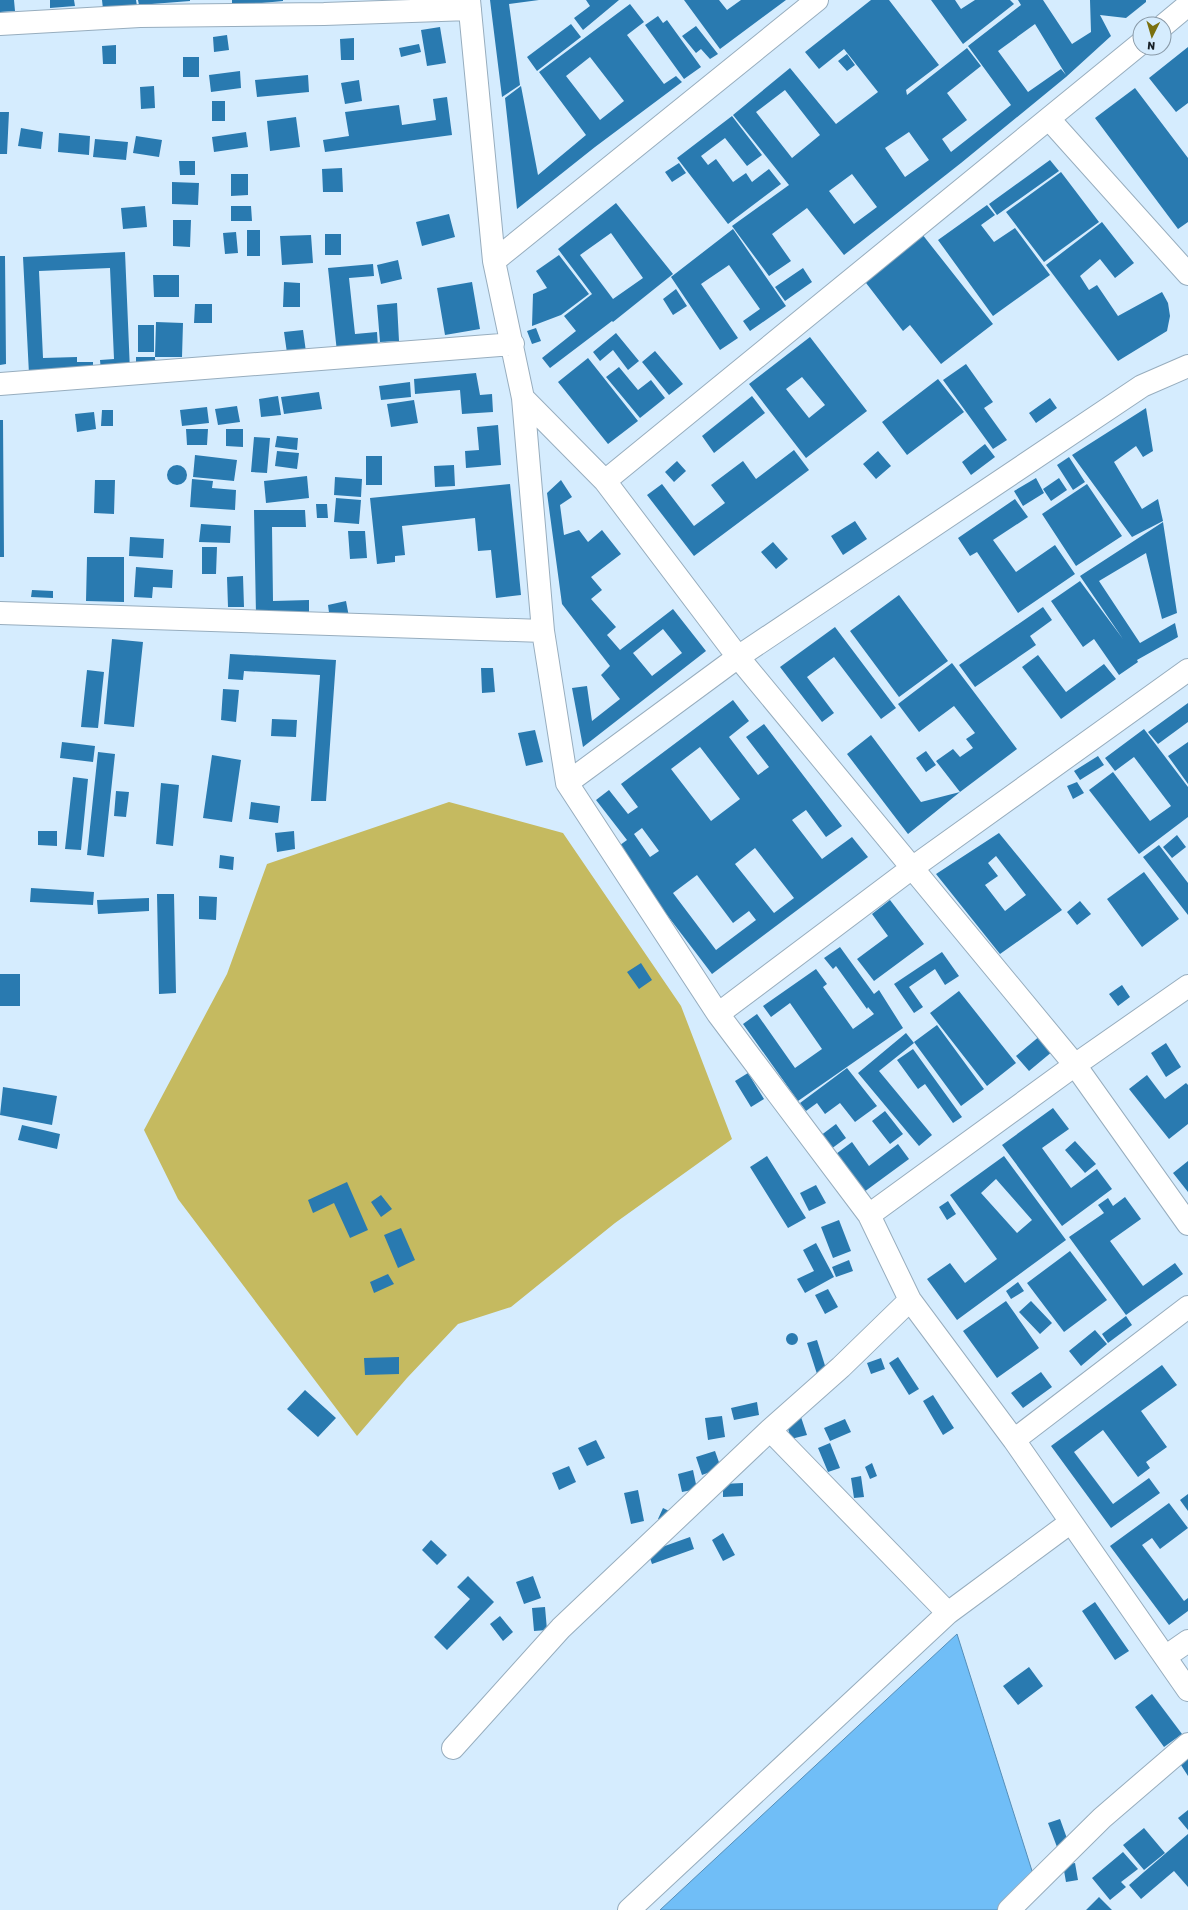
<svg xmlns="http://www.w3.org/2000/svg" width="1188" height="1910" font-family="Rubik,sans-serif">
<rect width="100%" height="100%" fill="#d5ecfe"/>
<path fill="#c5ba60" d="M449 802 563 833 681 1006 732 1139 615 1223 511 1307 458 1324 407 1378 357 1436 178 1199 144 1130 227 974 267 864Z"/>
<path fill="#70bef7" stroke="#558eb8" d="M957 1634 1039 1893 1020 1910H660Z"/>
<path fill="#297ab0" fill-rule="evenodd" d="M0 0H14L15 11 0 12Z
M50 0H74L75 6 50 8Z
M102 0H136L137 6 103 9Z
M138 0H190V1L139 5Z
M232 0H283V1L232 6Z
M490 0H539L509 4 520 85 502 97Z
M586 0H619L583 30 574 18 590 6Z
M684 0H719L727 10 741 0H786L720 49Z
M871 0H889L939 65 906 90 907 95 967 48 981 66 947 93 967 120 942 139 951 152 1011 105 968 46 1021 5 1018 0H1043L1072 44 1091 32 1090 0H1146V2L1126 18 1100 15 1111 36 1066 77 961 163 844 255 807 208 772 234 791 261 769 276 732 226 789 185 733 115 790 68 836 124 878 92 844 49 819 69 805 52ZM1035 24 1066 75 1061 69 1028 92 998 51ZM785 90 820 135 792 158 756 112ZM909 132 929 160 905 177 885 148ZM852 174 877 207 854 224 829 191Z
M931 0H955L961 9 975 0H1010L1014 4 963 44Z
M630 4 644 22 627 35 664 84 676 76 682 82 595 147 517 209 505 98 521 86 538 175 586 135 539 72ZM590 57 624 101 600 120 566 76Z
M658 16 663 23 667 20 701 67 684 79 645 25Z
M571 24 581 37 537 71 527 57Z
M696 26 718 54 710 59 701 49 696 53 682 36Z
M440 27 446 63 427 66 421 30Z
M227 35 229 50 214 52 213 37Z
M354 38V60H341L340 39Z
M419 44 421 52 401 57 399 48Z
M116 45V64H103L102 46Z
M1188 47V103L1176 112 1149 78Z
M847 54 855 65 847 71 838 61Z
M183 57H199V77H183Z
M240 71 241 88 211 92 209 75Z
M308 75 309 92 257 97 255 80Z
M359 80 362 101 345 104 341 83Z
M154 86 155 108 141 109 140 87Z
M1135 88 1188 158V222L1178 229 1095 118Z
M447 97 452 135 325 152 323 140 349 136 345 112 399 105 402 125 436 120 433 99Z
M212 101H225V121H212Z
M0 112H9L7 154H0Z
M732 116 762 155 747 166 725 138 701 156 708 165 716 159 733 182 746 173 752 182 769 169 781 184 728 224 677 158Z
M296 117 300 147 270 151 267 121Z
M21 128 43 132 41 149 18 146Z
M246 132 248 147 214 152 212 137Z
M59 133 90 136 89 155 58 152Z
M136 136 162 140 159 157 133 153Z
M95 139 128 142 126 160 93 157Z
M1050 160 1059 171 997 215 989 204Z
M179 161H195V175H180Z
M679 163 686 173 672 182 665 172Z
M342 168 343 192H323L322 169Z
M1061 172 1099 222 1044 262 1006 212Z
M231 174H248V195L231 196Z
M172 182 199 183 198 205 172 204Z
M616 203 673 274 613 322 612 321 550 368 542 358 576 331 564 316 592 294 558 249ZM611 233 643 278 613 299 580 255Z
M987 205 995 215 981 225 994 242 1015 228 1050 275 993 316 938 240Z
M145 206 147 227 123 229 121 208Z
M231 206H251L252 221H231Z
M449 214 455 237 422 246 416 222Z
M173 220H191L190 247 173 246Z
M1102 222 1134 263 1115 278 1100 259 1080 276 1089 290 1097 285 1118 316 1162 292 1168 303 1170 316 1167 331 1118 361 1046 265Z
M733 229 786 306 750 331 743 321 760 309 729 265 701 284 738 338 720 350 671 277Z
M247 230H260V256H247Z
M236 232 238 253 225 254 223 233Z
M325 234H341V255H325Z
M922 234 993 324 941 364 910 325 903 331 863 279Z
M311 235 313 263 282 265 280 236Z
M125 252 130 371 101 372 100 360 114 359 110 268 39 271 43 358 77 357V362H93V371L29 374 23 257Z
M559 255 589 294 561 315 532 326 533 294 547 288 536 271Z
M0 256H5L6 364 0 365Z
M398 260 402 279 381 284 377 265Z
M373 264 374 276 349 278 355 334 377 332 378 348 337 352 328 268Z
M803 268 812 282 785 301 775 287Z
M153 275H179V297H154Z
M284 282 300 283V307H283Z
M472 282 480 329 445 335 437 288Z
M676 289 687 306 673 315 663 299Z
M397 303 399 341 380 342 377 305Z
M195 304H212V323H194Z
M156 322 183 323 182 357H155Z
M138 325H154V352H138Z
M536 328 541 341 532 344 527 331Z
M303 330 306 352 287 353 284 332Z
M616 333 639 361 628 370 613 350 600 361 593 352Z
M810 337 867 411 806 458 749 384ZM802 377 825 405 809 418 786 389Z
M655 351 683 384 669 395 642 362Z
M136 357H155V368L136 369Z
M588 358 638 421 608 444 558 382Z
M966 364 993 402 984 408 1007 440 993 449 943 380Z
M619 367 638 390 651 380 665 398 640 418 606 377Z
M476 373 480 395 492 394 493 412 462 414 460 390 415 394 414 379Z
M938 379 964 412 907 455 882 422Z
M410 382 411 397 381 400 379 386Z
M319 392 322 409 284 414 281 397Z
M278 396 281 415 261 417 259 399Z
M752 396 765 413 714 453 702 436Z
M1050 398 1057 408 1036 423 1029 413Z
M414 400 418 423 391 427 387 404Z
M237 406 240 422 218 425 215 409Z
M207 407 209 423 182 426 180 410Z
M1146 408 1153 451 1143 457 1136 446 1114 462 1142 509 1158 499 1163 521 1132 537 1072 455Z
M102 410H113V426H101Z
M94 412 96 429 77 432 75 414Z
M0 420H3L4 557H0Z
M498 425 501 465 466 468 465 451 479 450 477 427Z
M186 429H208L207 445H187Z
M226 429H243V447L226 446Z
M277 436 298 438 297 450 275 447Z
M254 437 270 438 267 473 251 472Z
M985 444 995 457 971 475 962 462Z
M794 450 809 470 694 556 647 495 662 484 694 526 725 503 711 485 743 461 756 479Z
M277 451 299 453 297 469 275 466Z
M878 451 891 466 876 479 863 464Z
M195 455 237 460 234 481 193 477Z
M366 456H382V485H366Z
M1069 457 1085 482 1073 490 1057 465Z
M677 461 686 471 674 482 665 472Z
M454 465 455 486 435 487 434 466Z
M167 475a10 10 0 1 1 20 0a10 10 0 1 1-20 0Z
M307 476 309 498 266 503 264 481Z
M335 477 362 479 361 497 334 495Z
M1036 478 1044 493 1023 506 1014 491Z
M1059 478 1067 490 1051 501 1043 489Z
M192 479 213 481 212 488 236 490 235 510 190 507Z
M95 480H115L114 514 94 513Z
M561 480 572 497 560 505 564 535 579 530 588 542 602 530 621 554 591 577 602 590 591 599 616 627 607 635 620 650 673 609 706 651 583 747 572 688 587 686 592 721 620 699 601 675 610 666 562 604 547 493ZM663 629 682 653 652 676 633 653Z
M510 484 521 595 496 598 491 550 478 551 475 518 402 526 405 555 395 556V562L377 564 370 498Z
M1087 484 1122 536 1076 566 1042 514Z
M336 498 361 500 359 524 334 522Z
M1015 499 1028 517 993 540 1016 572 1055 545 1075 574 1018 613 977 552 970 556 958 538Z
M316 504H327L328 518H317Z
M254 510H305L306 527H272L273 601 309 600V614L256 615Z
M855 521 867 539 843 555 831 536Z
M1163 522 1177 613 1162 619 1146 553 1099 581 1140 643 1175 623 1178 637 1137 660 1138 662 1119 675 1094 639 1083 647 1051 601 1080 581 1123 639 1080 576Z
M201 524 231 526 230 543 199 542Z
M348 531H365L367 558 350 559Z
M130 537 164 539 163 558 129 556Z
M773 542 788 559 776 569 761 552Z
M202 547H217L216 574H202Z
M87 557H124V602L86 601Z
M136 567 173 570 172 588 153 587 152 598 134 597Z
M243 576 244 607H228L227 577Z
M32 590 53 591V598L31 597Z
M899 595 948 661 899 697 850 631Z
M346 601 349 617 330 620 328 605Z
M1043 607 1052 620 1030 636 1036 645 975 687 959 665Z
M835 627 896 708 881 719 834 657 807 677 834 713 822 722 780 667Z
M112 639 143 642 134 727 104 724Z
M230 654 336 660 326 801H311L320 675 244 671 243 680 228 679Z
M1038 655 1066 692 1104 664 1116 679 1061 719 1022 667Z
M952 663 1017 749 960 792 936 761 953 749 960 757 973 748 966 739 975 733 954 706 919 732 898 704Z
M481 668H493L495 692 482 693Z
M87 670 104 672 98 728 81 727Z
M223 689 239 690 236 722 221 720Z
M733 700 749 721 729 737 758 775 769 767 746 737 764 724 842 826 826 837 806 810 792 820 822 859 852 837 868 857 712 974 616 848 627 840 596 800 609 790 628 814 638 807 621 784ZM700 747 740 799 711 821 671 769ZM642 828 659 851 650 857 634 834ZM755 848 794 898 774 913 735 864ZM697 875 733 923 749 911 756 920 716 950 673 893Z
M1188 703V722L1158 744 1148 732Z
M272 719 297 720 296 737 271 736Z
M1144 729 1188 787V817L1139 854 1089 790 1113 772 1150 821 1171 806 1134 757 1115 771 1105 758Z
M535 730 543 762 526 766 518 733Z
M871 735 921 802 960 792 908 834 847 754Z
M62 742 95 746 93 762 60 758Z
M1188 742V784L1168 756Z
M926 751 936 765 926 772 916 758Z
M98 752 115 754 104 857 87 855Z
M212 755 241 760 232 822 203 818Z
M1098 756 1104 765 1080 780 1074 771Z
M73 777 88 779 81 850 65 849Z
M1077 782 1084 793 1073 799 1067 786Z
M161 783 179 785 173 846 156 844Z
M116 791 129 792 126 817 114 816Z
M251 802 280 806 278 823 249 819Z
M38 831H57V846L38 845Z
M294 831 295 849 277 852 275 833Z
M999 833 1062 910 1000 954 936 874ZM996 856 1026 895 1005 911 985 885 998 876 988 863Z
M1177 835 1186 847 1172 858 1163 847Z
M1159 845 1188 883V915L1143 857Z
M220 855 234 857 233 870 219 868Z
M1144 872 1179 919 1142 947 1107 899Z
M31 888 94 892 93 905 30 902Z
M157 894H174L176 993 159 994Z
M199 896 217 897 216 920 199 919Z
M149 898V911L98 914 97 900Z
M890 900 924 944 874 981 857 959 888 936 872 914Z
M1080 901 1091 914 1077 925 1067 912Z
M840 947 874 994 879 990 903 1028 798 1101 743 1024 757 1014 795 1068 822 1049 790 1003 771 1017 763 1006 816 969 827 984 823 987 853 1029 874 1014 868 1007 867 1009 836 966 833 969 824 958Z
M942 952 959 976 945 985 935 969 909 987 923 1007 914 1013 894 984Z
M641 963 652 980 639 989 627 972Z
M0 974H20V1006H0Z
M1122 985 1130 997 1118 1006 1109 994Z
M959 991 1016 1063 987 1086 930 1013Z
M937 1025 984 1089 961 1106 914 1042Z
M906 1033 914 1043 879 1071 932 1135 919 1146 858 1073Z
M1041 1035 1053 1051 1029 1071 1016 1056Z
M1166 1043 1181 1067 1166 1077 1151 1053Z
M913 1049 962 1117 953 1123 925 1084 918 1089 897 1060Z
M847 1068 877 1106 855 1122 840 1103 825 1114 817 1103 806 1111 800 1103Z
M748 1073 764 1099 751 1107 735 1081Z
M1147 1075 1165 1099 1186 1083 1188 1085V1124L1169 1139 1129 1089Z
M3 1087 57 1096 52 1125 0 1115Z
M1053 1108 1069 1129 1042 1148 1071 1188 1097 1169 1112 1189 1062 1226 1002 1145Z
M885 1111 903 1134 890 1144 872 1121Z
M836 1124 846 1138 831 1149 820 1136Z
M22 1125 60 1134 57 1149 18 1140Z
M1075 1141 1096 1164 1085 1173 1065 1150Z
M852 1142 869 1166 898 1144 909 1159 864 1192 836 1154Z
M767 1156 806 1218 788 1228 750 1167Z
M1004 1156 1066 1240 957 1320 927 1279 950 1263 965 1283 997 1259 950 1195ZM996 1179 1032 1220 1017 1233 981 1193Z
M1188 1161V1192L1173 1173Z
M347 1182 368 1230 350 1238 334 1203 313 1213 308 1200Z
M816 1185 826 1203 809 1211 800 1193Z
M381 1195 392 1209 381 1217 371 1202Z
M1125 1197 1141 1219 1110 1241 1143 1286 1175 1263 1183 1274 1126 1315 1069 1237 1104 1213 1098 1205 1108 1198 1113 1206Z
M948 1201 956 1214 947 1220 939 1207Z
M839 1220 851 1251 833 1258 821 1227Z
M401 1228 415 1260 398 1268 384 1235Z
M816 1243 834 1277 805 1293 797 1279 814 1271 803 1250Z
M1070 1251 1107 1300 1064 1332 1027 1283Z
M849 1260 853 1271 836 1277 832 1267Z
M388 1274 394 1284 374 1293 370 1282Z
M1018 1282 1024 1291 1011 1299 1006 1291Z
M828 1289 838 1307 825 1314 815 1295Z
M1006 1301 1039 1348 997 1378 963 1331Z
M1031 1301 1052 1323 1040 1334 1019 1312Z
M1126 1316 1132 1325 1108 1343 1102 1334Z
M1095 1330 1107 1344 1081 1366 1069 1351Z
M786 1339a6 6 0 1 1 12 0a6 6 0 1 1-12 0Z
M817 1340 827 1372 817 1374 807 1343Z
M399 1357V1374L365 1375 364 1358Z
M898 1357 919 1389 909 1395 889 1363Z
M881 1358 885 1369 871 1374 867 1363Z
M1162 1365 1177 1385 1141 1411 1167 1447 1146 1462 1150 1468 1138 1477 1103 1430 1074 1452 1113 1504 1149 1478 1160 1493 1111 1528 1051 1446Z
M1041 1372 1052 1387 1023 1408 1011 1393Z
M305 1390 336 1418 318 1437 287 1409Z
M933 1395 954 1428 943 1435 923 1401Z
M757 1402 759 1415 734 1420 731 1408Z
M722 1416 725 1437 708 1440 705 1418Z
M801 1417 807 1435 791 1439 786 1422Z
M845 1419 851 1432 830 1441 824 1428Z
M596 1440 605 1458 587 1466 578 1448Z
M830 1443 840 1468 828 1472 818 1448Z
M715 1451 721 1468 702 1475 696 1457Z
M872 1463 877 1476 870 1479 865 1467Z
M569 1466 576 1482 559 1490 552 1473Z
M693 1470 697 1489 682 1492 678 1474Z
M861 1476 864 1497 854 1498 851 1478Z
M743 1483V1496L723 1497V1484Z
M638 1490 644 1521 631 1524 624 1493Z
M1188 1494V1511L1180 1500Z
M1169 1503 1188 1528 1160 1549 1152 1538 1142 1545 1184 1601 1188 1598V1611L1169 1625 1110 1546Z
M663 1508 671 1512 667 1522 658 1519Z
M723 1533 735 1555 723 1561 712 1540Z
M690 1537 694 1549 652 1564 648 1552Z
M431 1540 447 1555 437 1565 422 1550Z
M468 1576 494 1602 447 1650 434 1637 470 1599 457 1587Z
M533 1576 541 1598 524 1604 516 1582Z
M1095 1602 1129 1651 1115 1660 1082 1611Z
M545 1607 547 1630 534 1631 532 1608Z
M500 1616 513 1632 503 1641 490 1624Z
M1029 1667 1043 1686 1018 1705 1003 1686Z
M1152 1694 1182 1734 1164 1747 1135 1707Z
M1188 1756V1776L1179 1762Z
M1188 1810V1830L1178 1818Z
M1060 1819 1069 1844 1057 1847 1048 1823Z
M1144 1828 1165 1853 1144 1870 1123 1845Z
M1188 1834V1887L1174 1871 1141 1899 1129 1885Z
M1123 1852 1138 1869 1121 1882 1126 1887 1110 1900 1092 1878Z
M1075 1863 1078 1880 1066 1882 1063 1865Z
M1099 1897 1112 1910H1086Z"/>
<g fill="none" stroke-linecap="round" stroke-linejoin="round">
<defs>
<path id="minor" d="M469 0 494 261 523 398 543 631 567 783 718 1014 869 1215 910 1300 1014 1440 1188 1690
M0 24 140 16 324 14 470 9
M1164 25 1188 5
M1049 119 1188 274
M494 261 817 0
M0 384 513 344
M523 398 605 481 738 657 1075 1065 1188 1224
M605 481 1140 44
M0 613 543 631
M567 783 738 657 1142 386 1188 366
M718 1014 912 868 1188 670
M869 1215 1075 1065 1188 986
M770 1430 948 1613
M1014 1440 1188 1307
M1165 1657 1188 1641
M453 1748 561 1628 770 1430 841 1367 910 1300
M629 1910 948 1613 1071 1522
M1009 1910 1102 1818 1188 1744"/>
</defs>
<use href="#minor" stroke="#97adbe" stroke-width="24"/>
<use href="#minor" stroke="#fff" stroke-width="22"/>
</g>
<g transform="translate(1152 36) rotate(185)"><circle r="19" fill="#d5ecfe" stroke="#899aa8"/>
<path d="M0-3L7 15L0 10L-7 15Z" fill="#7a700f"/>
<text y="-6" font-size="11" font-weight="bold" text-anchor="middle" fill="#171f26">N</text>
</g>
</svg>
